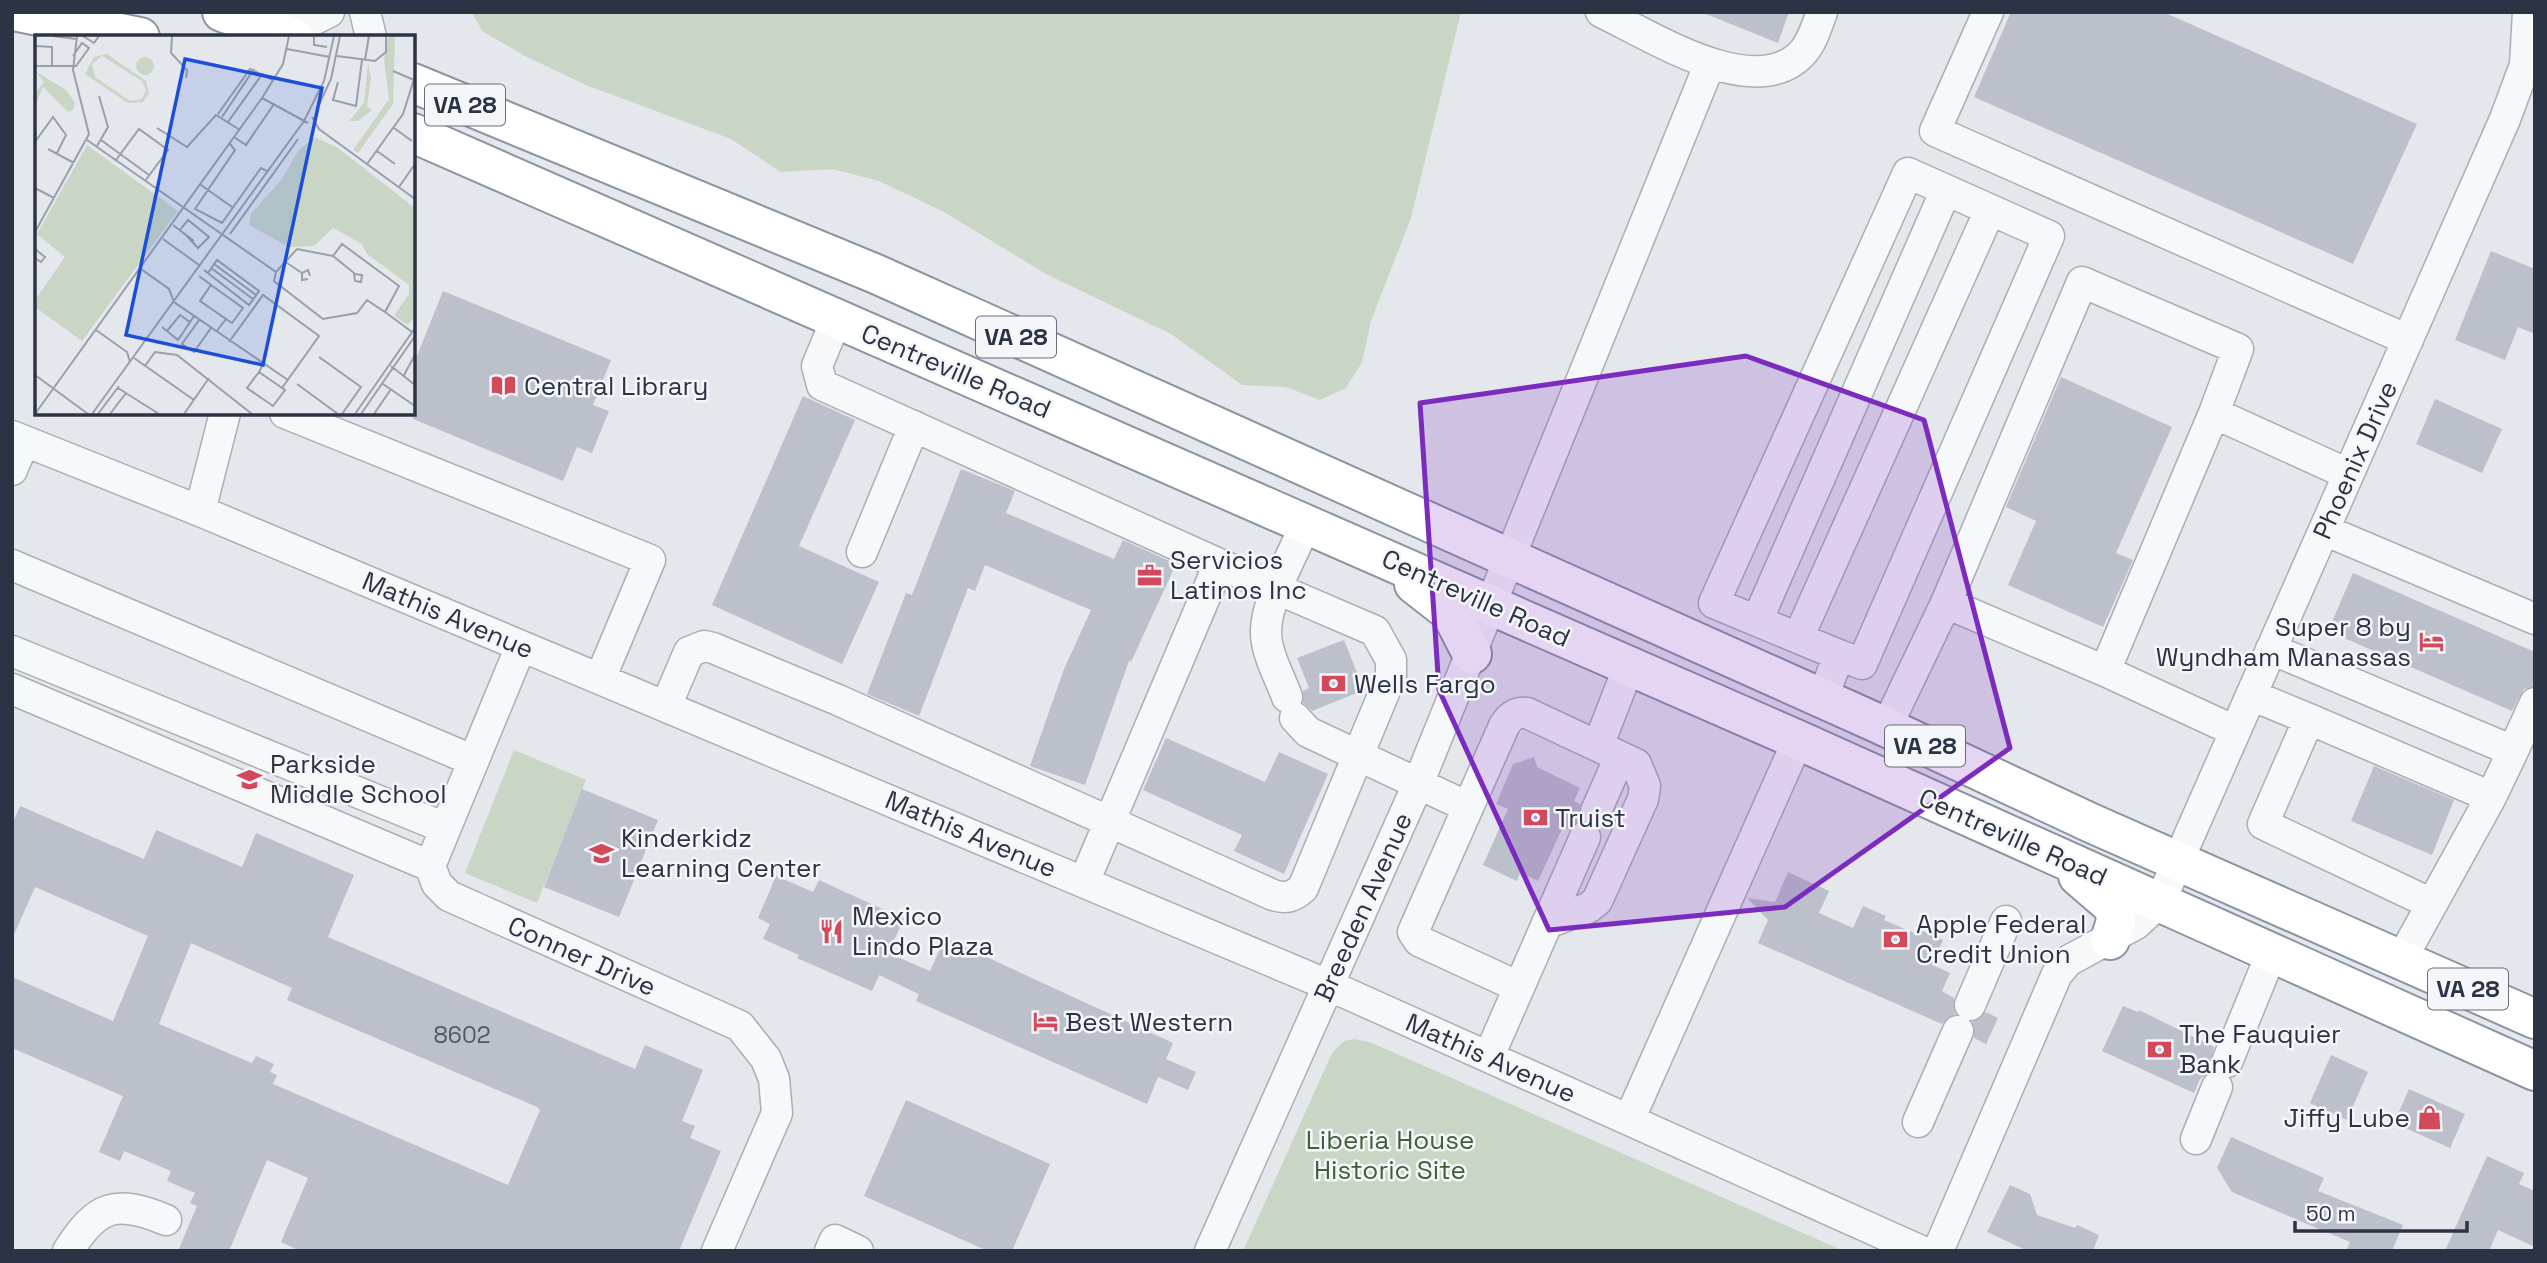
<svg xmlns="http://www.w3.org/2000/svg" width="2547" height="1263" font-family="'Space Grotesk',sans-serif">
<rect width="100%" height="100%" fill="#e4e7ec"/>
<path fill="#c9d6c5" d="M472 12H1461L1411 218 1371 321 1362 362 1346 388 1320 400 1286 387 1242 385 1171 334 1046 274 944 212 879 181 833 169 781 172 731 139 586 85 525 56 482 31Z
M514 750 586 780 537 903 465 873Z
M1355 1039 1372 1043 1844 1251H1243L1332 1053 1344 1041Z"/>
<path fill="#bbc0ca" fill-rule="evenodd" d="M1701 12H1789L1778 43Z
M2011 12H2163L2417 124 2353 264 1974 97Z
M2491 251 2535 269V334L2518 327 2505 360 2455 340Z
M443 291 611 360 593 405 609 411 592 453 577 447 563 481 413 419V366Z
M2061 377 2172 427 2116 553 2133 560 2103 627 2008 585 2036 521 2006 507Z
M803 396 855 420 799 546 879 582 842 664 712 605Z
M2435 399 2502 429 2482 473 2416 444Z
M961 469 1015 491 1006 513 1114 559 1123 540 1176 564 1131 662 1129 661 1085 785 1030 766 1064 669 1091 610 985 565 975 591 968 588 919 716 867 694 906 593 912 595Z
M2353 573 2535 652V686L2524 689 2512 711 2328 631Z
M1344 640 1364 690 1312 711 1303 703V691L1309 688 1297 658Z
M1166 738 1265 782 1279 752 1328 774 1284 874 1234 851 1242 835 1143 790Z
M1534 757 1537 767 1580 788 1574 801 1580 804 1581 820 1569 830 1563 827 1538 881 1520 873 1517 881 1483 865 1508 809 1496 804 1513 764Z
M2374 766 2454 800 2432 855 2351 821Z
M582 789 658 820 619 917 544 887Z
M20 806 144 859 156 830 242 867 256 833 354 875 328 937 635 1069 645 1045 703 1070 682 1121 695 1126 690 1138 721 1151 679 1251H300L281 1242 308 1178 267 1160 229 1251H178L197 1206 190 1203 195 1193 167 1181 171 1171 124 1151 120 1161 99 1152 123 1096 12 1048V977L113 1021 148 936 35 887 12 939V825ZM191 943 292 988 287 1000 537 1107 540 1110 508 1185 273 1084 277 1075 270 1072 274 1064 256 1056 252 1063 159 1024Z
M1788 872 1829 891 1819 913 1853 928 1863 906 1886 916 1884 920 1919 935 1921 930 1943 940 1932 965 1950 973 1942 991 1954 998 1955 1014 1942 1024 1758 943 1768 920 1747 898 1775 902Z
M776 876 813 892 819 880 904 919 888 953 930 971 945 938 1173 1043 1166 1059 1196 1072 1188 1090 1158 1077 1147 1104 916 1001 919 994 879 975 872 991 797 958 799 955 763 939 770 924 758 918Z
M2123 1006 2138 1012 2139 1010 2214 1047 2210 1064 2212 1071 2200 1079 2194 1093 2102 1051Z
M1986 1012 1998 1018 1986 1044 1974 1038 1973 1022Z
M2331 1055 2368 1072 2347 1120 2310 1103Z
M2409 1089 2465 1114 2450 1148 2394 1123Z
M906 1100 1050 1164 1012 1251H988L864 1196Z
M2231 1137 2324 1178 2318 1191 2403 1225 2392 1251H2346L2350 1242 2232 1192 2217 1168Z
M2487 1156 2524 1173 2519 1184 2535 1191V1247L2498 1230 2489 1251H2445Z
M2010 1185 2030 1194 2037 1215 2075 1228 2077 1225 2099 1235 2093 1251H2028L1987 1232Z"/>
<g fill="none" stroke-linecap="round" stroke-linejoin="round">
<defs>
<path id="minor" d="M365 12 371 37
M1601 12C1650 35 1758 106 1804 51 1813 40 1817 25 1822 12
M1988 12 1935 131 2408 340
M273 29 313 20 329 12
M285 413 650 560 600 679
M12 436 200 511 1328 985 1921 1251
M12 470 24 441
M200 511 225 413
M2324 530 2535 619
M862 552 914 426
M12 565 472 760
M1946 603 2082 282 2238 349 2214 413
M1757 621 1946 190
M1798 638 1990 210
M521 646 430 866 437 884 449 896 740 1026 766 1059 774 1079 777 1113 717 1251
M2271 649 2513 751 2535 703
M12 651 445 828
M2105 671 2235 731
M12 689 430 866
M2251 695 2309 719 2263 824 2432 904 2401 960
M1287 697C1280 677 1265 652 1266 630 1267 598 1294 553 1306 523
M1822 699 1839 655 1862 664 2049 236 1908 173 1714 603 1839 655
M666 706 689 652 704 646 713 648 838 700 1273 895C1286 899 1293 897 1303 888L1391 676V660L1375 631 1219 564 822 385 817 366 836 320
M1295 718 1308 732 1468 807
M2309 719 2491 797 2432 904
M1886 728 1946 603 2105 671 2214 413 2348 474
M1598 746 1629 666
M2491 797 2513 751
M1596 811 1620 757
M1084 882 1219 564
M1519 987 1419 941 1413 932 1504 726C1510 716 1516 712 1527 713L1636 764 1645 786 1643 799 1597 901 1588 908 1547 923
M1970 1005 2006 921
M1489 1056 1585 837
M2227 1062 2272 952
M1629 1120 1798 740
M1918 1122 1958 1031
M2196 1139 2217 1087
M68 1251C97 1205 116 1199 166 1220
M830 1251 835 1240 858 1251
M1210 1251 1418 784 1710 63
M1938 1251 2057 974 2068 961 2136 924 2160 902 2505 119 2525 65 2528 12"/>
<path id="highway" d="M18 12 140 37
M222 12 293 37
M413 83 876 274 1877 723 2091 823 2535 1019
M413 133 1798 740 2535 1071
M1414 584 1451 613 1472 654
M2078 876 2114 907 2116 921 2110 940"/>
</defs>
<use href="#minor" stroke="#a9aeb7" stroke-width="33"/>
<use href="#highway" stroke="#8b94a3" stroke-width="42"/>
<use href="#minor" stroke="#f7f8fa" stroke-width="30"/>
<use href="#highway" stroke="#fff" stroke-width="38"/>
</g>
<path fill="#7b2cbf" fill-opacity="0.2" stroke="#7b2cbf" stroke-width="5" stroke-linejoin="round" d="M1746 356 1924 420 2010 748 1785 907 1549 930 1439 690 1420 403Z"/>
<defs>
<symbol id="library-bare" viewBox="-9 -9 18 18"><path d="M-6-4Q-3-5.5-.7-3.5V5Q-3 3-6 4ZM6-4Q3-5.5 .7-3.5V5Q3 3 6 4Z" fill="#d1495b" stroke="#f4f6f9" stroke-width="2.5" paint-order="stroke"/></symbol>
<symbol id="office-bare" viewBox="-9 -9 18 18"><path d="M-6-3h4V-5.5h4V-3h4V5H-6ZM-1-4.5V-3h2v-1.5ZM-6 0V1H6V0Z" fill="#d1495b" stroke="#f4f6f9" stroke-width="2.5" paint-order="stroke"/></symbol>
<symbol id="hotel-bare" viewBox="-9 -9 18 18"><path d="M-6-4.5h1.5V1H6V5H4.5V3h-9V5H-6ZM-4 0a1.8 1.8 0 1 1 3.6 0ZM.5 0V-2.5h3Q6-2.5 6 0Z" fill="#d1495b" stroke="#f4f6f9" stroke-width="2.5" paint-order="stroke"/></symbol>
<symbol id="bank-bare" viewBox="-9 -9 18 18"><path d="M-6-4H6V4H-6ZM0-2.3a2.3 2.3 0 1 0 0 4.6a2.3 2.3 0 1 0 0-4.6Z" fill="#d1495b" stroke="#f4f6f9" stroke-width="2.5" paint-order="stroke"/></symbol>
<symbol id="school-bare" viewBox="-9 -9 18 18"><path d="M0-5L7-2L0 1L-7-2ZM-4 1L0 2.5L4 1V4Q0 6-4 4Z" fill="#d1495b" stroke="#f4f6f9" stroke-width="2.5" paint-order="stroke"/></symbol>
<symbol id="restaurant-bare" viewBox="-9 -9 18 18"><path d="M-5-6h1v4h1v-4h1v4h1v-4h1v5L-1.5 .5V6h-2V.5L-5-1ZM5-6V6H3V1.5H1.5Q1.5-4 5-6Z" fill="#d1495b" stroke="#f4f6f9" stroke-width="2.5" paint-order="stroke"/></symbol>
<symbol id="shop-bare" viewBox="-9 -9 18 18"><path d="M-5-2.5h2.3a2.7 3.5 0 0 1 5.4 0H5L5.5 6h-11ZM-1.5-2.5h3a1.5 2.3 0 0 0-3 0Z" fill="#d1495b" stroke="#f4f6f9" stroke-width="2.5" paint-order="stroke"/></symbol>
</defs>
<g fill-rule="evenodd">
<use href="#library-bare" x="486" y="368" width="35" height="35"/>
<use href="#office-bare" x="1132" y="558" width="35" height="35"/>
<use href="#hotel-bare" x="2414" y="624" width="35" height="35"/>
<use href="#bank-bare" x="1316" y="666" width="35" height="35"/>
<use href="#school-bare" x="232" y="762" width="35" height="35"/>
<use href="#bank-bare" x="1518" y="800" width="35" height="35"/>
<use href="#school-bare" x="584" y="836" width="35" height="35"/>
<use href="#restaurant-bare" x="814" y="914" width="35" height="35"/>
<use href="#bank-bare" x="1878" y="922" width="35" height="35"/>
<use href="#hotel-bare" x="1028" y="1004" width="35" height="35"/>
<use href="#bank-bare" x="2142" y="1032" width="35" height="35"/>
<use href="#shop-bare" x="2412" y="1100" width="35" height="35"/>
</g>
<g text-anchor="middle" stroke-width="5" stroke-linejoin="round" paint-order="stroke">
<g font-size="23" fill="#4f5766">
<text x="462" y="1043">8602</text>
</g>
<g fill="#f4f6f9" stroke="#676e7b" stroke-width="2">
<rect x="425" y="84.5" width="80" height="41" rx="5"/>
<rect x="976" y="316.5" width="80" height="41" rx="5"/>
<rect x="1885" y="725.5" width="80" height="41" rx="5"/>
<rect x="2428" y="968.5" width="80" height="41" rx="5"/>
</g>
<g font-size="24" font-weight="bold" fill="#2b3445">
<text x="465" y="113">VA 28</text>
<text x="1016" y="345">VA 28</text>
<text x="1925" y="754">VA 28</text>
<text x="2468" y="997">VA 28</text>
</g>
<g font-size="26" fill="#2b3445" stroke="#f4f6f9">
<text transform="translate(956 371) rotate(23)" y="9">Centreville Road</text>
<text transform="translate(2355 460) rotate(-66)" y="9">Phoenix Drive</text>
<text transform="translate(1476 598) rotate(24)" y="9">Centreville Road</text>
<text transform="translate(448 615) rotate(23)" y="9">Mathis Avenue</text>
<text transform="translate(971 834) rotate(23)" y="9">Mathis Avenue</text>
<text transform="translate(2013 837) rotate(24)" y="9">Centreville Road</text>
<text transform="translate(1363 907) rotate(-66)" y="9">Breeden Avenue</text>
<text transform="translate(582 956) rotate(24)" y="9">Conner Drive</text>
<text transform="translate(1491 1058) rotate(24)" y="9">Mathis Avenue</text>
</g>
<g font-size="26" fill="#2b3445" stroke="#f4f6f9" text-anchor="start">
<text x="524" y="395">Central Library</text>
<text x="1170" y="569">Servicios<tspan x="1170" dy="30">Latinos Inc</tspan></text>
<text x="2411" y="636" text-anchor="end">Super 8 by<tspan x="2411" dy="30">Wyndham Manassas</tspan></text>
<text x="1354" y="693">Wells Fargo</text>
<text x="270" y="773">Parkside<tspan x="270" dy="30">Middle School</tspan></text>
<text x="1555" y="827">Truist</text>
<text x="621" y="847">Kinderkidz<tspan x="621" dy="30">Learning Center</tspan></text>
<text x="852" y="925">Mexico<tspan x="852" dy="30">Lindo Plaza</tspan></text>
<text x="1916" y="933">Apple Federal<tspan x="1916" dy="30">Credit Union</tspan></text>
<text x="1065" y="1031">Best Western</text>
<text x="2179" y="1043">The Fauquier<tspan x="2179" dy="30">Bank</tspan></text>
<text x="2410" y="1127" text-anchor="end">Jiffy Lube</text>
</g>
<g font-size="26" fill="#3f6138" stroke="#f4f6f9">
<text x="1390" y="1149">Liberia House<tspan x="1390" dy="30">Historic Site</tspan></text>
</g>
</g>
<g transform="translate(35 35)">
<rect width="380" height="380" fill="#e4e7ec"/>
<path d="M353 1H360L358 69 323 118 318 115 354 64 349 24ZM72 19 111 46 114 58 108 67 93 68 50 39 59 22ZM67 21 107 46 111 55 107 64 95 66 60 42 57 29ZM101 31a9 9 0 1 1 18 0a9 9 0 1 1-18 0ZM333 28 336 43 332 71 337 75 323 86H314L329 68ZM0 36 31 55 40 68 38 75 33 77 8 52 0 71V58L9 47ZM280 102 303 113 380 173V281L373 290 359 281 374 259V250L332 219 327 209 298 193 279 211 254 212 214 190 216 179 247 144 264 115ZM52 110 143 176 47 306 0 272V265L30 222 2 199Z" fill="#c9d6c5" fill-rule="evenodd"/>
<path fill="none" stroke="#9a9fa9" stroke-width="2" d="M18 1 41 4M48 1 59 8 64 1M137 1 136 18 152 35 151 43M279 2V10L292 12M0 11 17 12V31M252 14 295 22M302 21 340 26 351 17V1M330 25 334 1M0 31H41L54 13 47 8 38 21M358 36 379 45M303 47 298 65 321 71 327 25M227 63 273 88M283 72 296 44 305 1M183 79 215 34 238 45M187 82 219 34M277 82 284 94 380 164M193 87 228 38M122 93 152 112 181 80 205 95M359 93 377 106M199 102 211 110 239 69M52 105 241 237M66 105 114 140M0 107 18 82 31 100 22 118M195 109 200 115 160 174 187 188 226 133 232 136M62 111 73 92 64 61M13 114 39 128M342 116 360 129M81 125 104 94 133 115 110 146M332 129 368 79 380 41M166 150 197 172M364 152 380 129M0 153 19 163M138 190 159 206M145 195 153 185 174 202 163 213 151 200M0 197 54 99 38 35 42 1M195 199 263 104M128 204 164 230M0 214 10 222 6 227 0 223M298 221 307 209 364 251 350 277 332 265 322 278 288 284 239 246 241 237 262 214 298 221 319 238 320 246 326 247 327 240 320 239M249 226 267 238M179 229 221 260M176 233 218 264M106 234 134 254 139 267 253 345M169 235 214 270 224 256 182 225 173 238M164 241 176 250 165 266 191 284 181 297M273 244 267 245V238L273 235 275 241M176 250 208 273 197 288 191 284M350 277 377 297M164 285 147 309 159 317 176 293M127 292 132 296 145 280 155 287 159 281M61 295 92 317 95 327M132 296 143 305 155 287M194 307 228 260 284 301 247 353M284 322 326 352 307 379M99 323 159 365M110 331 120 317 142 320 217 379M356 331 380 350M224 337 212 353 238 371 250 355 224 337 229 327M0 340 53 379M369 340 380 320M262 349 303 379M348 349 380 371M83 353 124 379M0 379 227 63 248 29 254 1M57 379 269 86 289 46 299 1M63 379 84 351M75 379 91 358M149 379 174 343M320 379 380 293M326 379 380 301M339 379 356 354"/>
<path fill="#1d4ed8" fill-opacity="0.15" stroke="#1d4ed8" stroke-width="3.5" d="M150 24 287 53 228 330 91 300Z"/>
<rect width="380" height="380" fill="none" stroke="#2b3445" stroke-width="3.5"/>
</g>
<rect width="2547" height="1263" fill="none" stroke="#2b3445" stroke-width="28"/>
<path d="M2295 1221v10h172v-10" fill="none" stroke="#2b3445" stroke-width="3.5"/>
<text x="2306" y="1221" font-size="21" fill="#2b3445" stroke="#f4f6f9" stroke-width="5" paint-order="stroke">50 m</text>
</svg>
